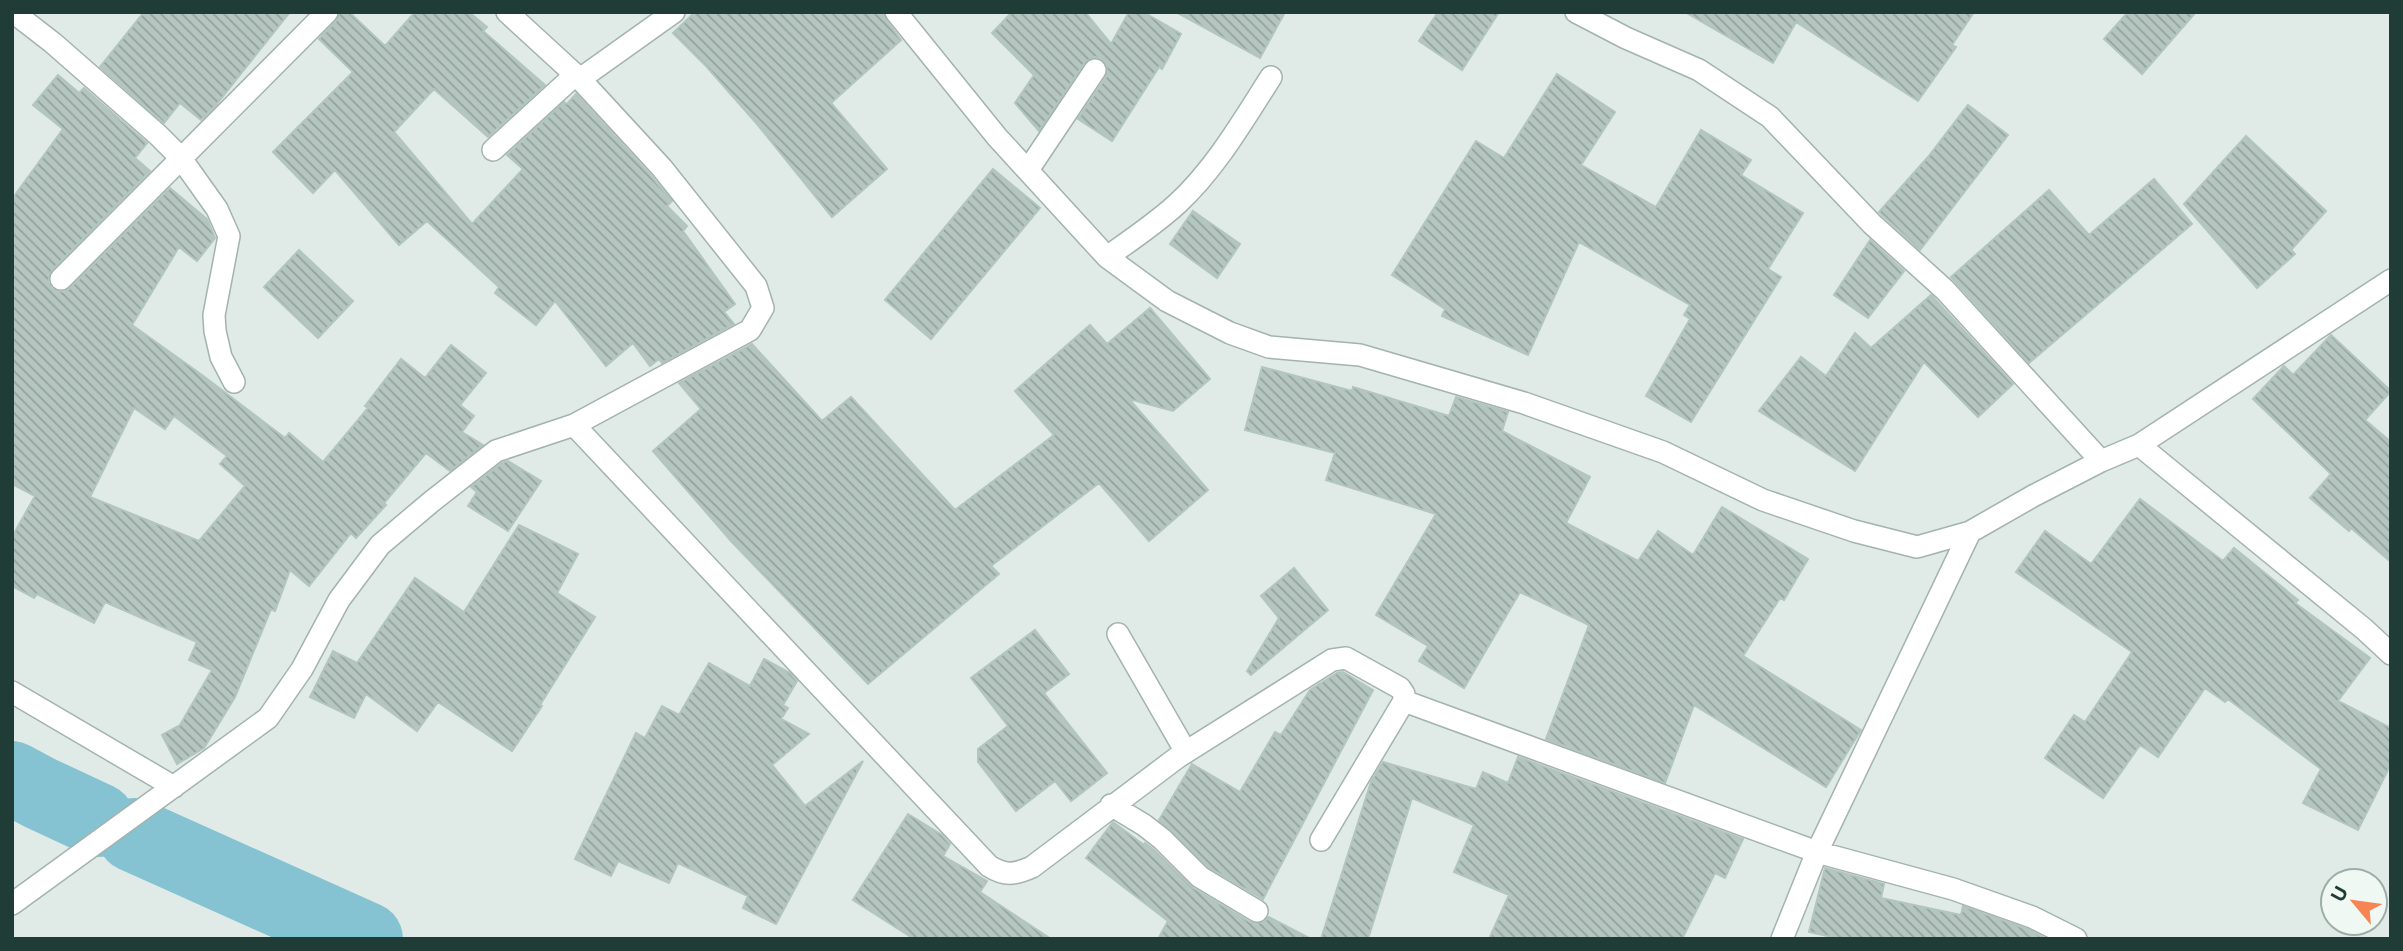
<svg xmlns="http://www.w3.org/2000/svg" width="2403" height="951" font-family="Inter,sans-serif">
<defs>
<pattern id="building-back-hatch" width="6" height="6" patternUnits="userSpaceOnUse" patternTransform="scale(1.75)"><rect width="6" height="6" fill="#b5c6c0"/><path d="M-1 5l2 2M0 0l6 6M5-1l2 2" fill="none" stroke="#93a29d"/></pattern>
</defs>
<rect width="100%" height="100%" fill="#e0ebe7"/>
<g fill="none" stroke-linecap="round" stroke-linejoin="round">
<path stroke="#85c2d2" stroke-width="74" d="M12 778 40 793 98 820
M134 835 366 939"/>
</g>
<path fill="url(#building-back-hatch)" stroke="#b2c5be" stroke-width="2" fill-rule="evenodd" d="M144 12H290L216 105 201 120 180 103 164 123 100 67Z
M340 12H349L385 46 415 12H469L487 27 483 31 545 85 488 137 434 89 394 132 472 224 523 169 507 155 564 102 567 104 576 94 652 177 672 201 667 206 687 226 683 231 735 304 724 312 734 324 662 363 659 359 650 366 633 343 606 366 555 301 536 325 495 293 499 287 427 221 399 245 335 170 313 193 273 152 353 72 319 39 336 21Z
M695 12H883L886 20 901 40 831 103 887 169 832 217 757 124 706 66 673 33Z
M1012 12H1085L1111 44 1129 12H1143L1181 34 1162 69 1159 67 1112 141 1078 119 1106 77 1107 65 1102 59 1095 57 1085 62 1039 131 1015 103 1034 75 992 33Z
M1176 12H1285L1260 58Z
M1438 12H1499L1462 70 1419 41Z
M1685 12H1974L1952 45 1956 47 1918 101 1796 22 1773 63Z
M2128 12H2196L2142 74 2104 39Z
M1557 74 1615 112 1581 165 1656 207 1701 130 1751 160 1741 175 1803 213 1768 269 1781 277 1691 422 1646 396 1690 319 1684 315 1690 305 1579 242 1528 355 1442 316 1445 309 1392 275 1476 141 1504 158Z
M58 75 79 93 84 88 147 143 135 158 150 171 52 270 48 282 52 289 64 292 70 288 170 188 207 219 215 238 197 261 179 247 132 325 202 375 285 438 289 433 323 462 368 408 365 406 401 359 425 378 451 345 486 373 460 405 474 416 462 432 483 445 450 471 426 453 384 503 386 505 356 538 351 533 309 586 290 570 275 611 271 609 235 697 204 748 177 764 162 735 180 725 212 670 189 660 197 642 105 602 94 623 37 594 34 598 12 586V537L35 496 12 484V199L63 129 33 105ZM134 408 165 429 174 416 227 456 220 464 245 486 199 541 90 497Z
M1968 105 2008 135 1920 250 1879 212 1928 157Z
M2246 136 2326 211 2291 250 2295 254 2257 288 2184 204Z
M993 169 1040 208 931 339 885 300Z
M2154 179 2192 224 2029 363 1951 277 2049 190 2089 235Z
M1193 211 1240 244 1217 278 1170 244Z
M1870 240 1904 271 1868 318 1834 295Z
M299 250 353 301 318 338 264 287Z
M1931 295 2013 384 1978 417 1924 362 1855 471 1759 411 1801 357 1826 376 1855 333 1871 348Z
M1150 308 1210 379 1173 411 1129 399 1208 490 1149 541 1099 483 991 566 999 574 868 684 731 541 653 451 701 409 679 383 752 344 822 421 851 397 955 510 1054 435 1015 391 1090 325 1107 344Z
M2331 335 2391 391 2365 420 2391 442V562L2351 528 2349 531 2310 498 2331 474 2253 399 2284 366 2293 375Z
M1262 367 1352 391 1353 387 1449 416 1456 397 1508 412 1502 431 1590 477 1566 523 1638 561 1658 531 1693 555 1722 507 1808 559 1784 600 1780 598 1743 656 1861 730 1826 787 1694 705 1665 783 1546 739 1589 625 1520 592 1464 688 1419 661 1428 646 1376 615 1436 514 1326 480 1335 453 1245 430Z
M508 461 541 481 508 531 468 506 477 492 471 487 502 463Z
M2140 499 2223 561 2234 548 2298 600 2295 603 2370 658 2338 701 2391 728V764L2358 830 2303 803 2321 769 2228 699 2225 702 2205 688 2158 757 2140 745 2103 798 2045 758 2074 715 2085 722 2132 652 2016 572 2045 531 2091 564Z
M519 525 578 554 557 593 595 617 540 705 542 706 512 751 438 702 417 731 366 694 354 718 310 697 333 651 357 663 415 578 464 612Z
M1294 568 1328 610 1251 675 1247 671 1279 618 1261 596Z
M1035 630 1069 674 1044 693 1107 773 1071 801 1055 781 1016 811 978 762V749L1008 726 971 678Z
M764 659 790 673 797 681 783 705 788 708 781 719 809 734 772 765 805 806 863 761 776 924 743 908 748 896 678 863 669 883 618 861 611 876 575 859 636 733 645 738 662 706 679 715 709 663 750 686Z
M1343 672 1373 690 1263 899 1208 867 1159 820 1192 764 1240 792 1275 732 1281 735 1310 690 1337 673Z
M1518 757 1743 839 1725 878 1715 873 1682 939H1489L1509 895 1454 872 1474 825 1412 798 1368 939H1321L1371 782 1383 762 1476 789 1483 772 1508 783Z
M908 814 942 835 950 844 943 856 987 881 980 892 1051 939H914L853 900Z
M1113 822 1144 845 1145 843 1153 849 1193 888 1250 922 1263 923 1269 917 1311 939H1158L1168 921 1086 858Z
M1825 868 1884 884 1881 898 1961 915 1963 906 2027 929 2046 939H1841L1809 932Z"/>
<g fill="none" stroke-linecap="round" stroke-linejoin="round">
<defs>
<path id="service" d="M1028 170 1095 70
M1118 634 1186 752
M1782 939 1817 852"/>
<path id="minor" d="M13 12 53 43 158 135 180 157 217 209 229 236 214 315 215 331 221 357 234 382
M896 12 997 137 1107 257 1167 301 1230 333 1269 347 1360 355 1524 403 1663 452 1763 500 1854 531 1917 547 1970 532 2033 496 2101 461 2139 445 2391 280
M1576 12 1626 38 1699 70 1770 117 1872 224 1945 290 2101 461
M580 79 674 12
M493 150 575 75
M1107 257C1131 240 1155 224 1177 204 1215 169 1243 121 1271 77
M61 279 327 12
M574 425 989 866C1005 876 1014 875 1032 867L1178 757 1332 660 1346 658 1400 688 1404 694V701L1321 840
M2139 445 2364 629 2391 654
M12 692 174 787
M1404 701 1817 852 1953 889 2032 917 2076 939
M1111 805 1144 825 1162 839 1200 877 1257 911
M1817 852 1970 532
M12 904 268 718 302 669 339 600 380 545 431 502 496 451 574 425 750 330 763 308 756 286 662 168 580 79 507 12"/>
</defs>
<use href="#service" stroke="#a3b3ae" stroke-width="24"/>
<use href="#minor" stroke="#a3b3ae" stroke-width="24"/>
<use href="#service" stroke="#fff" stroke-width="21"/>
<use href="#minor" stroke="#fff" stroke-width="21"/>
</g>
<rect width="2403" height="951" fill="none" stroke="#203c36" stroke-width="28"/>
<g transform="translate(2354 902) rotate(299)"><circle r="33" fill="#f0f8f4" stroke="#9dada8" stroke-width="2"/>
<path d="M0-5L12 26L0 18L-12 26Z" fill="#f68553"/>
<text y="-10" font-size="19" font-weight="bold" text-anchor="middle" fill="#203c36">U</text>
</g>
</svg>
